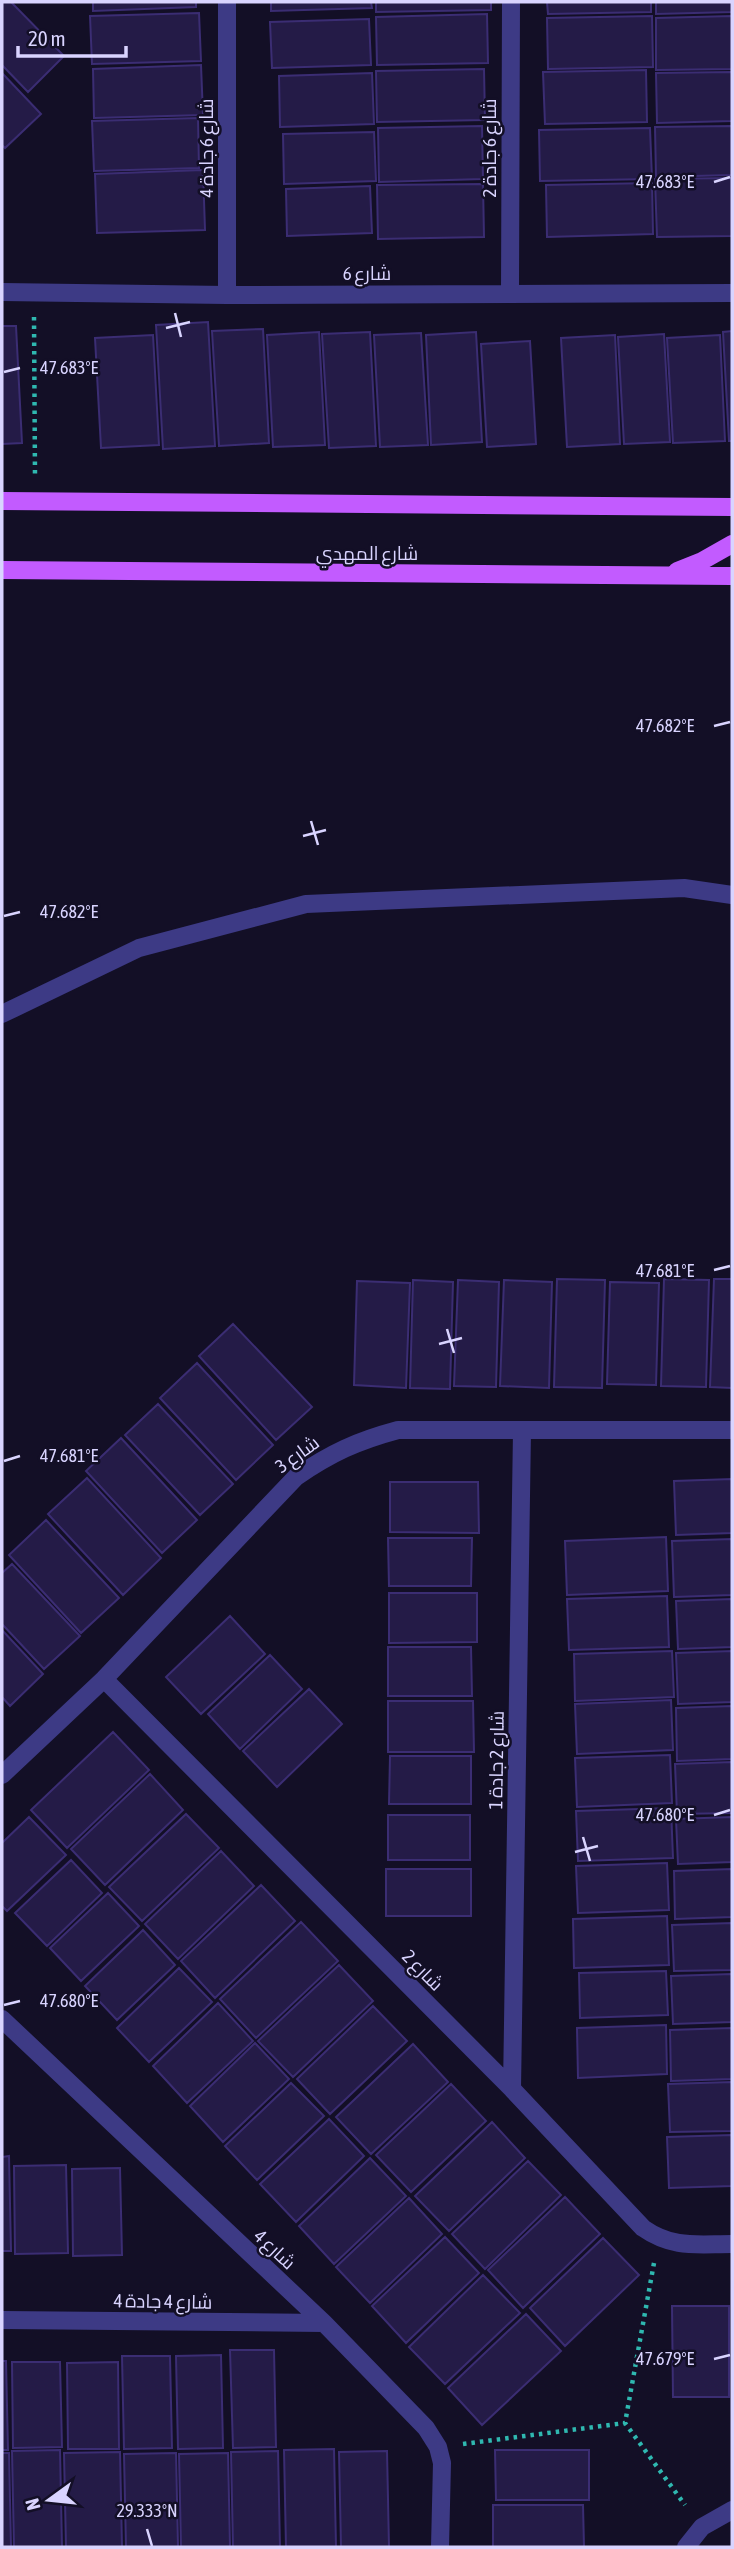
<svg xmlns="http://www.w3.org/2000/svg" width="734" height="2549" font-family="'Asap Condensed',Cairo,sans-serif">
<rect width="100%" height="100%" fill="#130f26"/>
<path fill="#241b47" stroke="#3b2d73" stroke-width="2" d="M2 2H11L64 56 28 92 2 65Z
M93 2H196V7L93 11Z
M271 2H371L372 8 271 11Z
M376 2H491V10L376 12Z
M547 2H651V12L548 14Z
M656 2H732V12L656 14Z
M199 13 201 61 92 64 90 16Z
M487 14 488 63 377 65 376 17Z
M652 16 653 67 548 69 547 18Z
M732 16V69L656 70V18Z
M369 19 371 65 272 68 270 22Z
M201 65 203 115 94 118 93 69Z
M484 69 485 120 377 122 376 71Z
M646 70 647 122 545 124 543 72Z
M732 72V121L657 123 656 73Z
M2 73 41 114 5 148 2 145Z
M372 73 374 124 280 127 279 76Z
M198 118 199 168 94 171 92 121Z
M482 126 483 179 379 182 378 128Z
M732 126V175L656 177 655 127Z
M650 128 652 179 540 181 539 130Z
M374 132 376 181 284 184 283 134Z
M203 170 205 230 97 233 95 174Z
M732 178V236L657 237 655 179Z
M652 183 653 234 547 237 546 185Z
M483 184 484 237 378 239 377 185Z
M370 186 372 233 287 236 286 189Z
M208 322 215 446 163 449 156 325Z
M2 326H16L22 443 2 444Z
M263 329 269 443 219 446 212 331Z
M732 331V441H729L723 332Z
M319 332 325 445 273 447 267 335Z
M370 332 376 446 329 448 322 334Z
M476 332 482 442 431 445 426 335Z
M421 333 428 445 380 447 374 335Z
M664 334 670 442 624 444 618 337Z
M153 335 159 445 101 448 95 338Z
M615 335 620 444 567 447 561 338Z
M720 335 725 441 673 443 667 338Z
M530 341 536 444 487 447 481 344Z
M557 1279 605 1280 602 1388 554 1387Z
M664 1279 709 1280 706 1387 661 1386Z
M714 1279H732V1388L710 1387Z
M413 1280 453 1282 450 1389 410 1388Z
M458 1280 499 1282 496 1387 454 1386Z
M504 1280 552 1282 549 1388 500 1386Z
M357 1281 410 1283 406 1388 354 1385Z
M610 1282 659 1283 656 1385 607 1384Z
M233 1324 312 1407 276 1440 199 1356Z
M197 1363 273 1445 236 1480 160 1398Z
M158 1404 233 1484 200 1515 125 1435Z
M121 1438 197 1520 162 1553 86 1471Z
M87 1478 161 1558 123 1595 48 1514Z
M732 1479V1533L676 1535 674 1481Z
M390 1482H478L479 1533 390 1532Z
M46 1520 119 1598 81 1633 9 1555Z
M666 1537 668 1591 567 1595 565 1541Z
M388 1538H472L471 1586H389Z
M732 1539V1595L674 1597 672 1541Z
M12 1564 80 1636 44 1669 2 1624V1573Z
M389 1593H477V1642L389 1643Z
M667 1596 669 1647 569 1650 567 1599Z
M732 1599V1647L678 1649 676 1601Z
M230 1616 265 1654 201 1714 166 1677Z
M2 1630 43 1674 10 1706 2 1697Z
M388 1647H471L472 1696H388Z
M672 1651 674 1697 575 1701 574 1654Z
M732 1651V1702L678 1704 676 1653Z
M270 1655 302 1689 240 1749 208 1714Z
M309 1689 342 1724 277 1787 243 1751Z
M671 1700 673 1750 577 1754 575 1704Z
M388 1701H473L474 1752H388Z
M732 1706V1759L677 1761 676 1708Z
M113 1732 149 1770 67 1848 31 1810Z
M670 1755 672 1803 577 1807 575 1758Z
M390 1756H471V1804H389Z
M732 1762V1813L677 1814 675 1764Z
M150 1774 183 1810 105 1885 71 1849Z
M671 1808 673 1858 578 1861 576 1811Z
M186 1814 219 1848 142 1921 109 1887Z
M388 1815H470V1860H388Z
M29 1817 66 1855 7 1911 2 1906V1843Z
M732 1817V1862L678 1864 676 1819Z
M221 1851 254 1886 178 1959 145 1924Z
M71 1860 102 1893 47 1946 15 1913Z
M667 1863 669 1910 578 1913 576 1866Z
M386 1869H471V1916H386Z
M732 1869V1917L675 1919 674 1871Z
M261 1885 295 1921 215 1998 181 1961Z
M108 1893 139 1926 81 1981 50 1948Z
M667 1916 669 1965 574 1968 573 1919Z
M301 1922 338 1961 256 2038 220 1999Z
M732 1923V1970L674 1971 672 1925Z
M143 1930 175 1965 117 2020 85 1986Z
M339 1965 373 2001 293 2077 258 2041Z
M179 1968 212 2002 149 2062 117 2028Z
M666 1971 668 2015 580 2018 579 1973Z
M732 1974V2022L673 2024 671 1976Z
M218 2003 253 2041 187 2103 153 2066Z
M373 2006 407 2041 330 2114 297 2079Z
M666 2025 667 2074 578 2078 577 2028Z
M732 2028V2079L671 2081 670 2030Z
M255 2043 289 2079 223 2142 190 2106Z
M413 2044 448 2082 371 2154 336 2117Z
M732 2082V2131L670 2132 668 2084Z
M291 2083 324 2116 257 2180 225 2146Z
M451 2084 486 2121 411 2192 376 2155Z
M329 2119 364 2156 296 2222 260 2184Z
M492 2122 525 2158 449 2231 415 2196Z
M732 2135V2186L669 2188 667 2137Z
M9 2156 11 2251H2V2157Z
M370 2158 406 2196 334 2264 299 2226Z
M528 2161 561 2195 485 2269 452 2234Z
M66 2165 68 2253 15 2254 14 2166Z
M120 2168 122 2255 73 2256 72 2169Z
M565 2197 600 2234 523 2308 488 2270Z
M409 2198 442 2234 370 2303 336 2267Z
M445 2237 479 2273 406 2343 372 2306Z
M603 2238 639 2275 565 2346 530 2308Z
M483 2275 520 2313 445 2384 409 2347Z
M672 2306H729V2397H673Z
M526 2314 561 2351 482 2425 448 2388Z
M230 2350H274L276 2447 233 2448Z
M221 2355 223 2448 178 2449 176 2356Z
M122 2356H170L172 2448 124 2449Z
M2 2361H6L8 2450H2Z
M12 2362H60L62 2447 13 2448Z
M118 2362 119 2449H68L67 2363Z
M334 2449 336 2547H286L284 2450Z
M60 2450 62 2547H14L12 2451Z
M495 2450H589V2500H496Z
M278 2451 280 2547H233L231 2452Z
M387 2451 389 2547H341L339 2452Z
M120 2452 122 2547H66L64 2453Z
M2 2453H9L11 2547H2Z
M176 2453 178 2547H126L124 2454Z
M228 2453 230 2547H181L179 2454Z
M493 2505H583L584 2547H493Z"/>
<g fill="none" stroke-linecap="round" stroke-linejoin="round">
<path stroke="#2fb8b0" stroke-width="4.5" stroke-dasharray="3.5 5" stroke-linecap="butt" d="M34 317 35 477
M654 2263 625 2423 685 2505
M463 2444 625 2423"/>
<path stroke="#3d3a85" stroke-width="18" d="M227 2V295
M2 292 227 295 732 293
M510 293 511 2
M2 1014 139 948 306 904 684 888 732 895
M104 1679 512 2089 643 2228C673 2249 697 2244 732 2244
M2 1775 104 1679 296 1477C331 1453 357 1441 398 1430H732
M2 2019 324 2323 426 2428 438 2447 442 2463 440 2547
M512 2089 522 1431
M2 2320 324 2323
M686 2547 702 2527 732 2510"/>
<path stroke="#c25bff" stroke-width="18" d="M2 501 732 507
M2 570 732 576
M677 571 702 561 732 544"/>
</g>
<path fill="none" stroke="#d9d4ff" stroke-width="2.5" d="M714 182 730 177M175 313 181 337M166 328 190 322M4 372 20 368M714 726 730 722M311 821 318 845M303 836 326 830M4 916 20 912M714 1270 730 1266M447 1329 454 1353M439 1344 462 1338M4 1461 20 1456M714 1815 730 1810M583 1837 590 1861M575 1852 598 1846M4 2005 20 2001M714 2359 730 2355M147 2529 152 2546"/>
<g text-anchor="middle" stroke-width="5" stroke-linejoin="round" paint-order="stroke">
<g font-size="19" fill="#d9d4ff" stroke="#130f26">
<text transform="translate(206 148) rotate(-90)" y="7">شارع 6 جادة 4</text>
<text transform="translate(489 148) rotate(-90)" y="7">شارع 6 جادة 2</text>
<text x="367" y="280">شارع 6</text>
<text x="367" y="560">شارع المهدي</text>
<text transform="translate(297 1454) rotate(-36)" y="7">شارع 3</text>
<text transform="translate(496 1760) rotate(-89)" y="7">شارع 2 جادة 1</text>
<text transform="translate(423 1970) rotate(45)" y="7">شارع 2</text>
<text transform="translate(275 2249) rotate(43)" y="7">شارع 4</text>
<text transform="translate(163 2301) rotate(1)" y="7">شارع 4 جادة 4</text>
</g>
</g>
<g font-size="18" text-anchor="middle" fill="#d9d4ff" stroke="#130f26" stroke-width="5" stroke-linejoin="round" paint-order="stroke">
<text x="665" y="188">47.683°E</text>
<text x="69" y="374">47.683°E</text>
<text x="665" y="732">47.682°E</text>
<text x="69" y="918">47.682°E</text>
<text x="665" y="1277">47.681°E</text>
<text x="69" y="1462">47.681°E</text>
<text x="665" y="1821">47.680°E</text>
<text x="69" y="2007">47.680°E</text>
<text x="665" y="2365">47.679°E</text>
<text x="147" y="2517">29.333°N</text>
</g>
<rect width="734" height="2549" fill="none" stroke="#d9d4ff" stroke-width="7"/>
<g transform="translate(49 2500) rotate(255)" stroke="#130f26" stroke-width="5" paint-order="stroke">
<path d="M0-5L12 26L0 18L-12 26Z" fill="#d9d4ff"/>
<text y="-10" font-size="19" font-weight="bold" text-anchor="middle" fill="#d9d4ff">N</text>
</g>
<path d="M18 46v10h108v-10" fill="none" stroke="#d9d4ff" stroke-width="3.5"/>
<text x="28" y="46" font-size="21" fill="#d9d4ff" stroke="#130f26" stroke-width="5" paint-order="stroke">20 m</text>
</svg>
